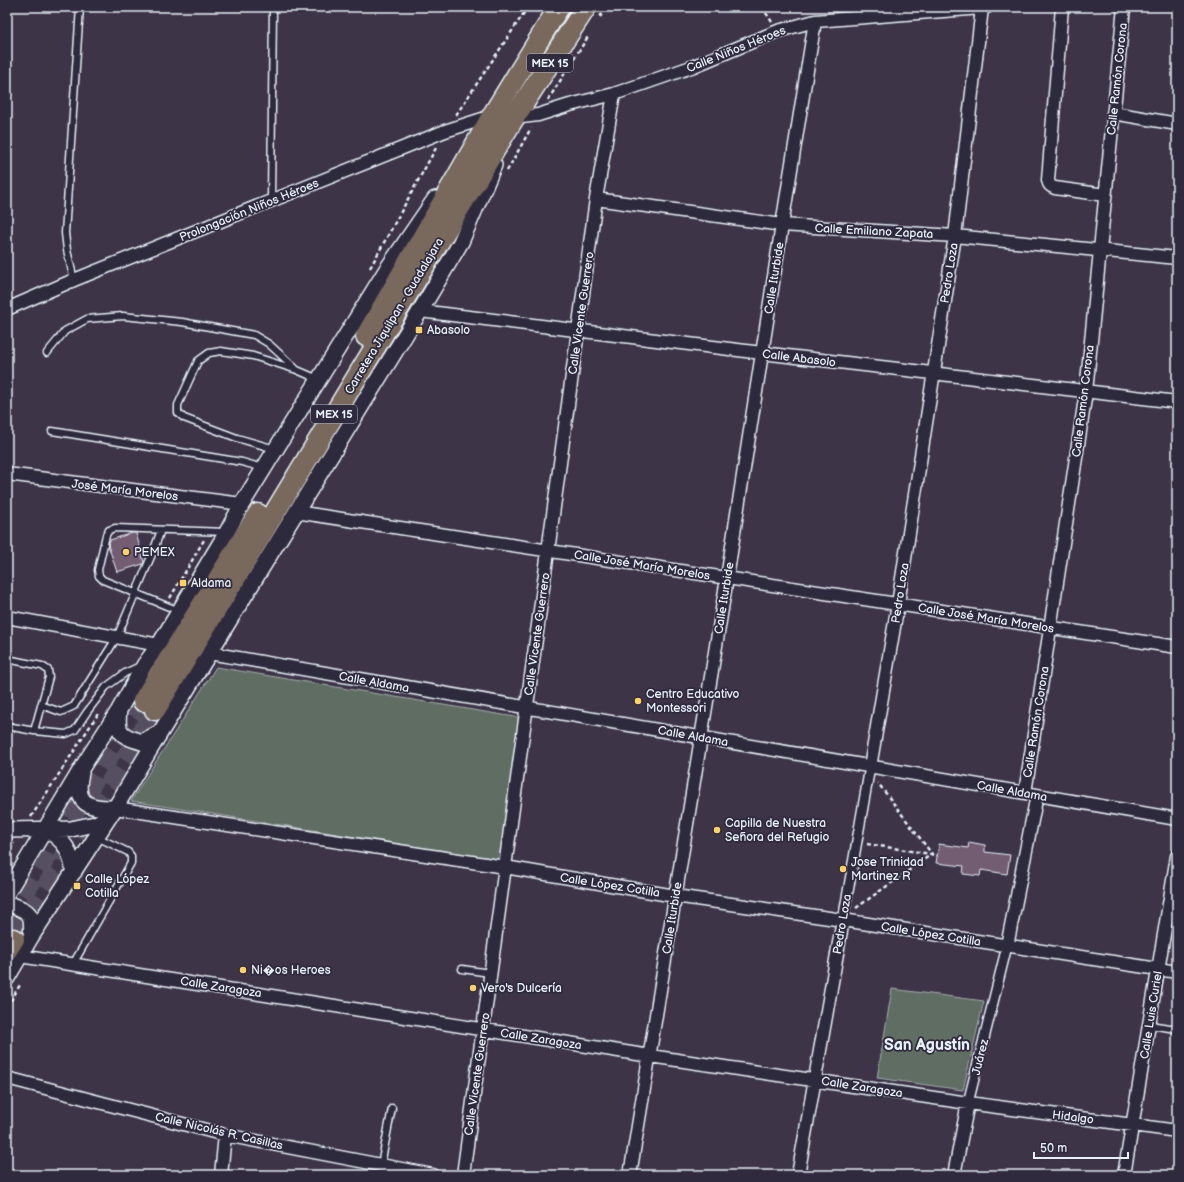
<svg xmlns="http://www.w3.org/2000/svg" width="1184" height="1182" font-family="'Balsamiq Sans',sans-serif">
<rect width="100%" height="100%" fill="#3d3448"/>
<filter id="ink" filterUnits="userSpaceOnUse"><feTurbulence type="fractalNoise" baseFrequency=".025" numOctaves="2"/><feDisplacementMap in="SourceGraphic" scale="8" xChannelSelector="R" yChannelSelector="G"/><feConvolveMatrix kernelMatrix="1 2 1 2 8 2 1 2 1" color-interpolation-filters="sRGB"/></filter>
<g filter="url(#ink)">
<path fill="#616d62" stroke="#a4afad" d="M216 667 521 718 500 860 131 801Z
M892 989 984 1001 963 1090 877 1078Z"/>
<path fill="#735d72" stroke="#e8f1f8" d="M132 533H136L144 562 143 564 117 572 108 545 110 540Z
M969 842 985 845V852L1010 855 1007 874 981 870 980 876 963 874 964 866 936 863 939 844 968 848Z
M926 1045a6 6 0 1 1 12 0a6 6 0 1 1-12 0Z"/>
<g fill="none" stroke-linecap="round" stroke-linejoin="round">
<path stroke="#575062" stroke-width="20" stroke-dasharray="20 10" stroke-linecap="butt" d="M7 921 143 701
M14 939 155 710"/>
<defs>
<path id="service" d="M271 201 273 7
M74 280 67 250 65 233 80 7
M47 353 65 331 87 319 123 316 182 322 254 335 269 344 295 368
M52 431 242 462 263 468
M275 449 237 438 184 418 178 413V405L198 361 209 353 221 351 253 356 297 370 318 379
M179 611 103 580 99 576 98 570 106 535 109 530 115 528 226 532
M7 659 42 666 48 670 49 677 34 731
M41 705 61 712 74 706 117 637 153 552 161 530
M7 726 34 731 66 734 75 730 87 712 106 687 125 673 140 666
M73 964 131 863V856L128 852 97 837
M462 969 490 973
M1149 1025 1177 1029
M381 1165 392 1108"/>
<path id="pedestrian" d="M843 920 870 767
M968 1103 1007 946"/>
<path id="minor" d="M1062 7 1048 180C1049 185 1050 186 1055 188L1105 195
M1113 113 1177 124
M514 118 538 115 570 105 614 94 694 66 778 31 815 21 982 8 987 7
M596 199 782 225 955 236 1177 258
M7 309 74 280 445 131 492 116
M420 311 762 353 1177 402
M7 474 242 504
M296 512 1177 647
M7 617 159 645
M209 653 1177 819
M870 767 898 604 955 236 982 8
M1025 793 1086 392 1124 7
M115 808 505 867 675 896 843 920 1177 972
M1007 946 1037 795
M20 956 650 1056 968 1103 1133 1125 1177 1131
M7 1078 225 1135 433 1175
M221 1175 225 1135
M463 1175 596 199 614 94
M630 1175 727 578 782 225 815 21
M798 1175 843 920
M954 1175 968 1103
M1124 1175 1177 856"/>
<path id="tertiary" d="M119 710C116 733 121 736 142 742L159 733
M81 773C74 803 87 809 115 808
M46 829C66 842 70 850 74 872
M7 830 71 829 95 824 108 818
M7 893 83 766 119 710 145 664 159 645 227 532 242 504 387 269 435 199
M7 906 12 905C32 912 33 916 31 937
M7 978 31 937 115 808 160 733 420 311 461 242 494 165"/>
<path id="trunk" d="M366 336 492 116 559 7
M143 701 258 514
M155 710 514 118 586 7
M7 950 14 939"/>
</defs>
<use href="#service" stroke="#e8f1f8" stroke-width="9"/>
<use href="#pedestrian" stroke="#e8f1f8" stroke-width="12"/>
<use href="#minor" stroke="#e8f1f8" stroke-width="15"/>
<use href="#tertiary" stroke="#e8f1f8" stroke-width="18"/>
<use href="#trunk" stroke="#e8f1f8" stroke-width="23"/>
<path stroke="#e8f1f8" stroke-width="2.5" stroke-dasharray="4 3" stroke-linecap="butt" d="M762 7 772 22
M600 17 606 7
M548 100 589 35
M456 115 528 7
M507 171 531 128
M370 268 436 148
M170 598 204 540
M31 817 98 714
M867 844 937 855
M7 856 14 843
M856 908 932 854 878 783
M7 1007 20 985"/>
<use href="#service" stroke="#2f2a3d" stroke-width="6"/>
<use href="#pedestrian" stroke="#2f2a3d" stroke-width="9"/>
<use href="#minor" stroke="#2f2a3d" stroke-width="12"/>
<use href="#tertiary" stroke="#2f2a3d" stroke-width="15"/>
<use href="#trunk" stroke="#78695c" stroke-width="20"/>
</g>
</g>
<g fill="#ffd166" stroke="#2f2a3d" stroke-width="1.5">
<rect x="415" y="326" width="8" height="8" rx="2"/>
<circle cx="126" cy="552" r="4"/>
<rect x="179" y="579" width="8" height="8" rx="2"/>
<circle cx="638" cy="701" r="4"/>
<circle cx="717" cy="830" r="4"/>
<circle cx="843" cy="869" r="4"/>
<rect x="73" y="882" width="8" height="8" rx="2"/>
<circle cx="243" cy="970" r="4"/>
<circle cx="473" cy="988" r="4"/>
</g>
<g text-anchor="middle" stroke-width="3.5" stroke-linejoin="round" paint-order="stroke">
<g fill="#2f2a3d" stroke="#b0b5c0" stroke-width="1">
<rect x="527" y="54" width="46" height="18" rx="3"/>
<rect x="311" y="405" width="46" height="18" rx="3"/>
</g>
<g font-size="11" font-weight="bold" fill="#e8f1f8">
<text x="550" y="67">MEX 15</text>
<text x="334" y="418">MEX 15</text>
</g>
<g font-size="12" fill="#e8f1f8" stroke="#2f2a3d">
<text transform="translate(736 49) rotate(-22)" y="4">Calle Niños Héroes</text>
<text transform="translate(1117 79) rotate(-84)" y="4">Calle Ramón Corona</text>
<text transform="translate(249 210) rotate(-22)" y="4">Prolongación Niños Héroes</text>
<text transform="translate(874 231) rotate(3)" y="4">Calle Emiliano Zapata</text>
<text transform="translate(949 273) rotate(-81)" y="4">Pedro Loza</text>
<text transform="translate(774 278) rotate(-81)" y="4">Calle Iturbide</text>
<text transform="translate(581 313) rotate(-82)" y="4">Calle Vicente Guerrero</text>
<text transform="translate(394 316) rotate(-59)" y="4">Carretera Jiquilpan - Guadalajara</text>
<text transform="translate(799 358) rotate(7)" y="4">Calle Abasolo</text>
<text transform="translate(1083 401) rotate(-83)" y="4">Calle Ramón Corona</text>
<text transform="translate(125 490) rotate(7)" y="4">José María Morelos</text>
<text transform="translate(642 565) rotate(9)" y="4">Calle José María Morelos</text>
<text transform="translate(900 593) rotate(-81)" y="4">Pedro Loza</text>
<text transform="translate(724 598) rotate(-81)" y="4">Calle Iturbide</text>
<text transform="translate(986 618) rotate(9)" y="4">Calle José María Morelos</text>
<text transform="translate(537 634) rotate(-82)" y="4">Calle Vicente Guerrero</text>
<text transform="translate(374 682) rotate(10)" y="4">Calle Aldama</text>
<text transform="translate(1036 722) rotate(-81)" y="4">Calle Ramón Corona</text>
<text transform="translate(693 736) rotate(10)" y="4">Calle Aldama</text>
<text transform="translate(1012 791) rotate(10)" y="4">Calle Aldama</text>
<text transform="translate(610 885) rotate(9)" y="4">Calle López Cotilla</text>
<text transform="translate(672 918) rotate(-81)" y="4">Calle Iturbide</text>
<text transform="translate(842 924) rotate(-80)" y="4">Pedro Loza</text>
<text transform="translate(931 934) rotate(9)" y="4">Calle López Cotilla</text>
<text transform="translate(221 987) rotate(9)" y="4">Calle Zaragoza</text>
<text transform="translate(1151 1015) rotate(-81)" y="4">Calle Luis Curiel</text>
<text transform="translate(541 1039) rotate(9)" y="4">Calle Zaragoza</text>
<text transform="translate(980 1057) rotate(-76)" y="4">Juárez</text>
<text transform="translate(477 1074) rotate(-82)" y="4">Calle Vicente Guerrero</text>
<text transform="translate(862 1087) rotate(9)" y="4">Calle Zaragoza</text>
<text transform="translate(1073 1117) rotate(7)" y="4">Hidalgo</text>
<text transform="translate(219 1131) rotate(13)" y="4">Calle Nicolás R. Casillas</text>
</g>
<g font-size="12" fill="#e8f1f8" stroke="#2f2a3d" text-anchor="start">
<text x="427" y="334">Abasolo</text>
<text x="134" y="556">PEMEX</text>
<text x="191" y="587">Aldama</text>
<text x="646" y="698">Centro Educativo<tspan x="646" dy="14">Montessori</tspan></text>
<text x="725" y="827">Capilla de Nuestra<tspan x="725" dy="14">Señora del Refugio</tspan></text>
<text x="851" y="866">Jose Trinidad<tspan x="851" dy="14">Martinez R</tspan></text>
<text x="85" y="883">Calle López<tspan x="85" dy="14">Cotilla</tspan></text>
<text x="251" y="974">Ni�os Heroes</text>
<text x="481" y="992">Vero's Dulcería</text>
</g>
<g font-size="16" font-weight="bold" fill="#e8f1f8" stroke="#2f2a3d">
<text x="927" y="1050">San Agustín</text>
</g>
</g>
<rect width="1184" height="1182" fill="none" stroke="#2f2a3d" stroke-width="24"/>
<rect x="12" y="12" width="1160" height="1158" fill="none" stroke="#e8f1f8" stroke-width="1.5" filter="url(#ink)"/>
<path d="M1034 1152v6h94v-6" fill="none" stroke="#e8f1f8" stroke-width="2"/>
<text x="1040" y="1152" font-size="12" fill="#e8f1f8" stroke="#2f2a3d" stroke-width="3" paint-order="stroke">50 m</text>
</svg>
